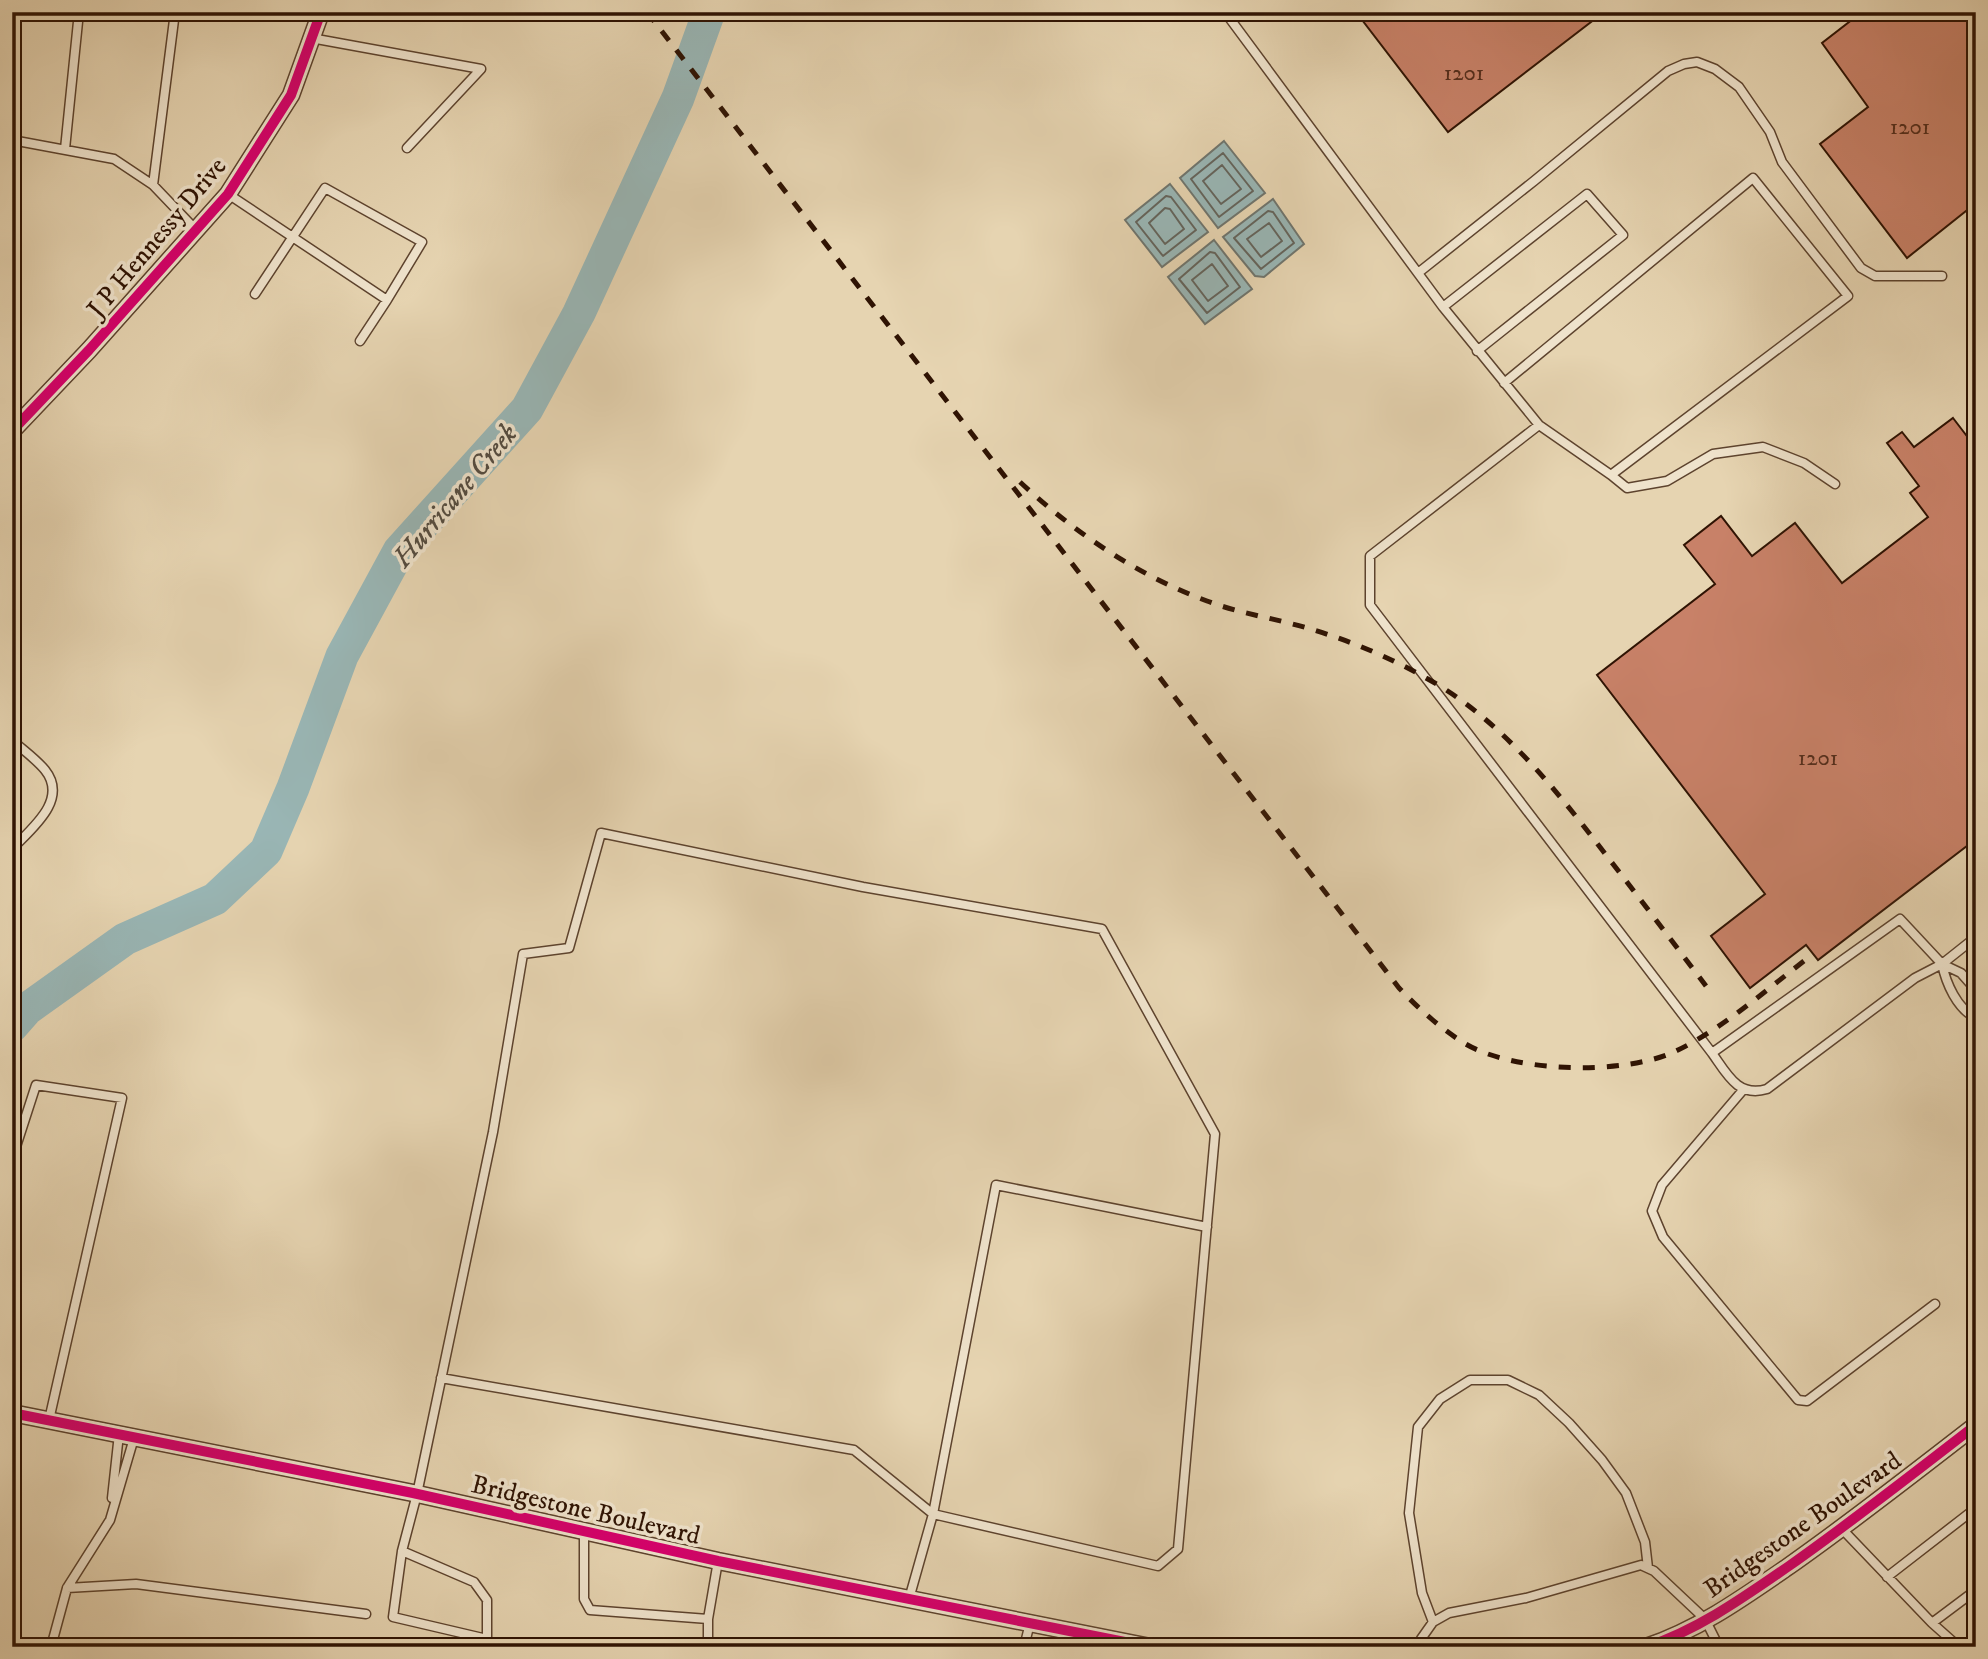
<svg xmlns="http://www.w3.org/2000/svg" width="1988" height="1659" font-family="'IM FELL DW Pica',serif">
<rect width="100%" height="100%" fill="#e6d4b1"/>
<filter id="stains"><feTurbulence type="fractalNoise" baseFrequency=".00286" numOctaves="4"/><feColorMatrix values="0 0 0 0 .2 0 0 0 0 .09 0 0 0 0 .02 0 0 0 .5 -.17"/></filter>
<radialGradient id="worn" r=".72"><stop offset=".6" stop-color="#630" stop-opacity="0"/><stop offset="1" stop-color="#630" stop-opacity=".3"/></radialGradient>
<path fill="#99b6b5" stroke="#6f756e" stroke-width="2" d="M1224 141 1265 193 1218 228 1180 178Z
M1170 184 1208 232 1162 267 1125 220Z
M1273 199 1304 244 1264 277 1255 276 1223 237Z
M1214 240 1252 289 1205 324 1168 277Z"/>
<g fill="none" stroke-linecap="round" stroke-linejoin="round">
<path stroke="#64645c" stroke-width="2" d="M1223 153 1253 191 1219 217 1191 179Z
M1222 165 1241 189 1221 204 1203 181Z
M1166 196 1171 197 1196 230 1163 256 1136 222Z
M1165 208 1170 209 1184 229 1165 244 1149 223Z
M1268 211 1273 212 1294 243 1261 269 1234 238Z
M1269 223 1282 241 1261 257 1247 239Z
M1210 252 1215 253 1240 287 1207 313 1179 279Z
M1212 264 1228 286 1208 301 1192 280Z"/>
<path stroke="#99b6b5" stroke-width="33" d="M12 1026 27 1009 125 939 215 899 266 851 293 788 342 656 399 551 527 409 579 313 678 98 709 12"/>
</g>
<path fill="#c88168" stroke="#2f1303" stroke-width="2" d="M1356 12H1604L1448 132Z
M1862 12H1976V203L1907 258 1820 144 1868 107 1822 43Z
M1953 418 1976 448V839L1818 960 1806 945 1750 988 1711 936 1765 894 1597 675 1715 584 1684 545 1721 516 1752 556 1795 523 1842 583 1928 517 1910 493 1919 486 1887 443 1902 432 1914 447Z"/>
<g fill="none" stroke-linecap="round" stroke-linejoin="round">
<defs>
<path id="lane" d="M1225 12 1443 307
M311 38 481 69 407 148
M12 140 114 159 153 185 196 230
M65 149 79 12
M153 185 175 12
M228 194 387 300 422 242 325 188 255 294
M1418 273 1534 181 1668 71 1684 64 1697 62 1715 69 1739 87 1770 132 1782 162 1861 268 1875 276H1942
M360 341 387 300
M1477 351 1623 235 1587 194 1443 307 1539 425 1370 556V605L1712 1053 1900 919 1942 964 1961 973 1976 990
M1504 383 1753 178 1848 296 1611 475 1539 425
M1611 475 1627 488 1667 481 1713 454 1763 447 1804 463 1835 484
M12 740C23 750 36 759 45 770 69 800 31 829 12 849
M1942 964C1946 983 1957 1009 1976 1018
M1712 1053C1727 1074 1738 1098 1767 1089L1915 978 1942 964 1976 937
M1743 1090 1662 1185 1652 1211 1663 1237 1798 1400 1807 1401 1935 1304
M12 1159 36 1085 122 1098 49 1420
M441 1378 854 1450 933 1514 996 1185 1207 1227
M112 1498 119 1434
M1842 1529 1932 1623 1976 1590
M584 1531V1599L590 1610 708 1619
M402 1551 474 1582 487 1600V1647
M1887 1577 1976 1508
M67 1588 136 1584 366 1614
M1433 1622 1422 1593 1409 1513 1418 1427 1440 1399 1470 1380H1508L1539 1395 1569 1423 1602 1460 1626 1493 1645 1542 1648 1568
M1932 1623 1959 1647
M487 1639 393 1617 402 1551 417 1494 493 1132 523 954 569 948 601 833 863 887 1102 929 1215 1134 1178 1549 1158 1566 933 1514 909 1599
M827 1644 843 1647
M51 1647 67 1588 110 1520 134 1438
M708 1647V1619L718 1561
M1024 1647 1030 1623
M1420 1647 1421 1639 1433 1622 1449 1613 1526 1598 1641 1565 1654 1571 1705 1619 1719 1647"/>
<path id="street" d="M12 431 89 350 228 194 291 95 321 12
M12 1413 413 1493 718 1561 1150 1647
M1646 1647C1698 1630 1744 1597 1789 1566 1853 1521 1914 1473 1976 1425"/>
</defs>
<use href="#lane" stroke="#5d432e" stroke-width="11"/>
<use href="#street" stroke="#5d432e" stroke-width="19"/>
<use href="#lane" stroke="#efe3cc" stroke-width="8"/>
<use href="#street" stroke="#efe3cc" stroke-width="16"/>
<path stroke="#2f1303" stroke-width="5" stroke-dasharray="12 12" stroke-linecap="butt" d="M647 12 1399 988C1419 1009 1440 1028 1464 1043 1513 1073 1627 1076 1678 1050 1724 1028 1772 985 1813 954
M1020 482C1075 533 1137 575 1207 601 1241 614 1279 619 1314 630 1353 642 1391 658 1426 678 1503 720 1560 795 1613 864 1644 904 1675 945 1706 986"/>
<defs>
<path id="cycleway" d="M12 431 89 350 228 194 291 95 321 12
M12 1413 413 1493 718 1561 1150 1647
M1646 1647C1698 1630 1744 1597 1789 1566 1853 1521 1914 1473 1976 1425"/>
</defs>
<use href="#cycleway" stroke="#efe3cc" stroke-width="15"/>
<use href="#cycleway" stroke="#d6006c" stroke-width="10"/>
</g>
<g text-anchor="middle" stroke-width="7" stroke-linejoin="round" paint-order="stroke">
<g font-size="23" fill="#552e1c">
<text x="1464" y="80">1201</text>
<text x="1910" y="134">1201</text>
<text x="1818" y="765">1201</text>
</g>
<g font-size="26" fill="#2f1303" stroke="#efe3cc">
<text transform="translate(156 237) rotate(-50)" y="9">J P Hennessy Drive</text>
<text transform="translate(586 1509) rotate(13)" y="9">Bridgestone Boulevard</text>
<text transform="translate(1802 1524) rotate(-35)" y="9">Bridgestone Boulevard</text>
</g>
<g font-size="28" font-style="italic" fill="#544c41" stroke="#efe3cc">
<text transform="translate(454 495) rotate(-50)" y="10">Hurricane Creek</text>
</g>
</g>
<rect width="1988" height="1659" fill="none" stroke="#e6d4b1" stroke-width="42"/>
<rect x="14" y="14" width="1960" height="1631" fill="none" stroke="#2f1303" stroke-width="3.5"/>
<rect x="21" y="21" width="1946" height="1617" fill="none" stroke="#2f1303" stroke-width="2"/>
<rect width="100%" height="100%" filter="url(#stains)"/>
<rect width="100%" height="100%" fill="url(#worn)"/>
</svg>
